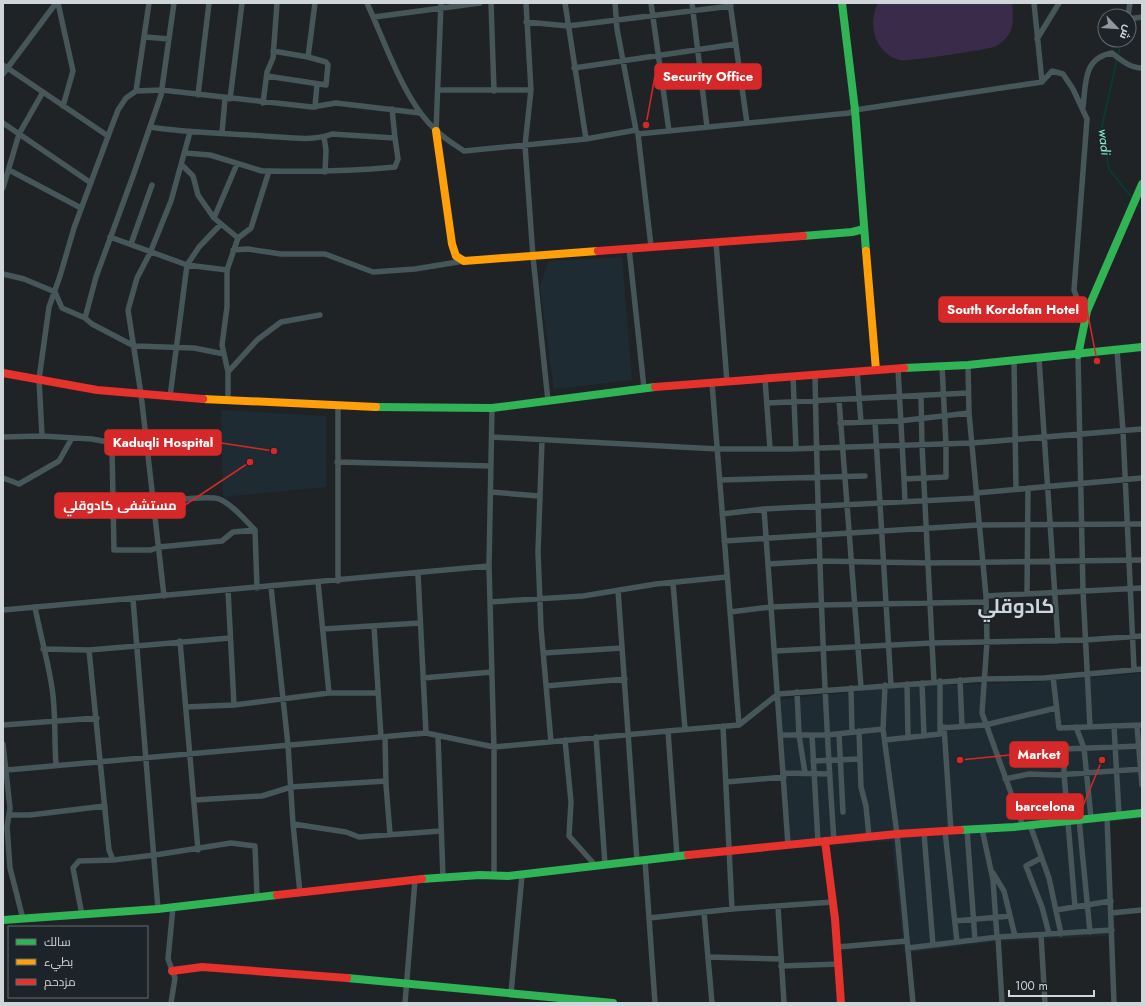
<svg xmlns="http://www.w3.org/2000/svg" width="1145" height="1006" font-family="Jost,Cairo,sans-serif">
<rect width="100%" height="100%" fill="#202326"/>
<path fill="#1e2b33" d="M622 257 632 380 554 389 540 287 548 261Z
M221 410 326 416V487L223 497Z
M1142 673V819L1110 822 1115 932 1105 936 994 942 904 953 892 841 785 848 775 700 912 686 1037 682Z"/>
<path fill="#3a2b4b" d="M878 3H1012C1013 15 1015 29 1006 38 1003 42 998 45 994 47 983 50 907 62 900 60 875 54 867 24 878 3Z"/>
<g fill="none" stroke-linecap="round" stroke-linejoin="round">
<path stroke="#034032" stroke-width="1.5" d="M1118 56 1121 40
M1117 59 1102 126 1109 169 1133 199
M1136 203 1142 210"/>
<path stroke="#465659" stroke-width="5.5" d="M58 3 73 71 63 106
M367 3C385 42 405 104 437 131 445 139 455 145 464 151L586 139 636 130 638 134 849 113 855 110 1042 82 1052 71 1063 74 1073 89 1087 119 1074 290 1078 301 1087 311
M491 3 494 91
M526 3 531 90 525 145 533 257 548 401
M565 3 586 139
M615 3 617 29 636 130
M651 3 669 131
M692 3 707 127
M730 3 747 123
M1034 3 1042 82
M1128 16 1130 3
M374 17 480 3
M1129 19 1142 17
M526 22 568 26 731 6
M145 37 169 39
M1037 39 1059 3
M308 57 315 3
M3 65 108 136
M574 68 736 44
M3 74 56 3
M267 76 326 85 328 65 326 62 308 57 273 51
M438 90H531
M136 91 149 3
M198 95 209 3
M230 99 242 3
M263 103 267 72 273 58 277 3
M315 107 317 84
M1083 107C1086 83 1083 58 1112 53 1121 60 1130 68 1142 68
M392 109 395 138
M3 123 91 183
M150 127C188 133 226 133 264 136 285 137 312 142 332 134L395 138 398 159 395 167C353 171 311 172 269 171H262L210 155 185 153
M436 131 441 3
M222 133 225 99
M638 134 651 246
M324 137 326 150 325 172
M182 165 193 176 198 195 214 218 238 238
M9 170 81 208
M3 188 19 134 43 92
M214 218 237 164
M110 237 187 265 227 270
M716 242 727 382
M131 244 152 185
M629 248 644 388
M233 250 248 249 281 254H325L373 272 415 269 464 261
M3 274 24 279 55 292 62 308 85 318 92 324 134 346 194 348 224 354
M85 318 96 277 133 176 161 95 174 3
M1117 350 1123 431 1134 669
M1078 355 1083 591 1090 727
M1039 359 1058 641
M1014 361 1016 489
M968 365 969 413 986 596 987 642 982 713 1023 826
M898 369 904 479 946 477V444L942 366
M857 371 861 422
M228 372 257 340 281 322 320 315
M815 375C818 530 823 686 834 841
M793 376 796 449
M765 379 770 449
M712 383 739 725
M921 396 922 445 934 682
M170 397 187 265 199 247 221 224
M228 400V372L222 345 227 307V270L238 238 251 228 269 171
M839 400 861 687
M768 403 968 393
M492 408 489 566 494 750V876
M875 422 891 685
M840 423 899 421 969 413
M3 437 42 436
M492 437 718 449H790L972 443 1142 429
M542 440 538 552 541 628 551 742
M337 462 491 466
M3 478 19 484 59 461 72 438
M904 479 905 501
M720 480 865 476
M491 492 539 496
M976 493 1142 478
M153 502C167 501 208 495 219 499 231 503 246 521 255 530L257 588
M764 509 788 844
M722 514 764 509 977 498
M255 530 233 532 222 541 159 547 151 550H114L112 448 108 442 92 439 42 436 39 379 49 307 60 276 74 228 110 131 118 110 126 98 136 91 162 90 312 107 336 103 420 113
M724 541 979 525 1142 524
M768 564 820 561 928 563 1142 560
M418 574 426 733
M338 581V406
M318 582 329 693
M673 583 685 729
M271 587 288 745 293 824 300 893
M228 590 234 705
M618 590 637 861
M1027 594 1028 488
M164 596 141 394 128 310 137 278 150 253 171 201 190 132
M986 596 1142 588
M133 599 158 909
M490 602 583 596 656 584 727 577
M35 607C40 634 48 661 52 688 56 713 54 739 56 764
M3 610 489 566
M730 612 771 607 821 605 986 602
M374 626 381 737
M323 629 420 623
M180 641 198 850
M43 649 89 650 230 638
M89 650 109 850 113 860
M775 651 932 643 1085 640 1142 636
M544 653 622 648
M1053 677 1059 728 1142 725
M423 678 492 672
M960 680 962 726
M922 683 924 736
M907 684 908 738
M885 685 883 729 897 834 913 1003
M546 686 625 679
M851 688 852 732
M797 692 799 735 805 773
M186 707 234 705 329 693H378
M3 725 97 718
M723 726 732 909
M1114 726 1119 815
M1137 726 1142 785
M944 727 951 831
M1076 727 1084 748 1091 818
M940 728 985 725 1056 708
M668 731 677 856
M859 731 861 787 866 806 869 837
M839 734 843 812
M781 735H827L883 729
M812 735 818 842
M438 736 443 878
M385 737 386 785 390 834
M596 737 605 864
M565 740 571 802 569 836 595 865
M885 740 940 734V681
M3 744 10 808 7 827 10 868 23 919
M813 761 859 759
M7 770 426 733 494 747 668 731 739 725 778 694 983 679 1044 678 1142 669
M783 773 830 774
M1005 779 1029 774 1056 775 1142 769
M726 782 784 777
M195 800 262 796 291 787 386 781
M9 815H30L105 806
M1107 817 1114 1003
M1079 819 1090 932
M293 824 346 832 359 837 441 831
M1030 825 1049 878 1061 934
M982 829 993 880 997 937
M967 830 975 940
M945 831 957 942
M924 833 933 945
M1041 858 1026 866 1042 907 1049 934
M645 860 655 1003
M993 873 1004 891 1015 936
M778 907 784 1003
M1075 907 1064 774V749L1142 746
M1056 910 1111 901
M704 912 712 1003
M1111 913 1142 910
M82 915 73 868 79 861 113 860 155 855 231 843 255 846 257 897
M649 918 732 909 833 902
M955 921 1010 916
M1041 935 1045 1003
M998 937 1002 1003
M838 947 907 941
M908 948 998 937 1112 930
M708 957 781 959
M781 966 839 964
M511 993 522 875
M171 1003 175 978 168 959 173 907
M405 1003 415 880"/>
<path stroke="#30b455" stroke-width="8" d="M842 3 855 110 866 251
M803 236 852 232 864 229
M1078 355 1087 311 1142 184
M904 368 968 365 1142 347
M376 407 492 408 655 387
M960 830 1014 827 1142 813
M422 879 480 875 508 876 688 855
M3 920 158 909 277 895
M347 978 613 1003"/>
<path stroke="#ff9f0a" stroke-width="8" d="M436 131 452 244 456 256 464 261 598 251
M866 251 876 370
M203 399 376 407"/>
<path stroke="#e5322d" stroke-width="8" d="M598 251 803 236
M3 373 97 390 203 399
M655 387 904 368
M825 841 835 919 841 1003
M688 855 897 834 960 830
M277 895 422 879
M172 971 202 967 347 978"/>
</g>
<g text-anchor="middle" stroke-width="3.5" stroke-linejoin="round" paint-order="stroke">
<g font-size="13" font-style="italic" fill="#92edd0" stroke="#1c242a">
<text transform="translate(1105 142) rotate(83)" y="5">wadi</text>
</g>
<g font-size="20" font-weight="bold" fill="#d0d5d9" stroke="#1c242a">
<text x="1016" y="613">كادوقلي</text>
</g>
</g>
<path fill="none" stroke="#d62828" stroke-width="1.5" d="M646 125L655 76M1097 361L1087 310M274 451L221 443M250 462L185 505M960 760L1010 755M1102 760L1083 806"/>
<g fill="#d62828" stroke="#1c242a" stroke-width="1.5">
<circle cx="646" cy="125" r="4"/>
<circle cx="1097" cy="361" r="4"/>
<circle cx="274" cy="451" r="4"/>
<circle cx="250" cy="462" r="4"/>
<circle cx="960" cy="760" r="4"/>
<circle cx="1102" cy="760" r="4"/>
</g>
<g fill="#d62828" stroke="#d62828" stroke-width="1.5">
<rect x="655" y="64" width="106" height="25" rx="4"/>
<rect x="939" y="297" width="148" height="25" rx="4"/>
<rect x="105" y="430" width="116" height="25" rx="4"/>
<rect x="55" y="493" width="130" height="25" rx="4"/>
<rect x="1010" y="742" width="58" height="25" rx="4"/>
<rect x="1007" y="794" width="76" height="25" rx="4"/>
</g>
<g font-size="13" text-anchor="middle" font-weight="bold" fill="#fff">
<text x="708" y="81">Security Office</text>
<text x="1013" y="314">South Kordofan Hotel</text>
<text x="163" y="447">Kaduqli Hospital</text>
<text x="120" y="510">مستشفى كادوقلي</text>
<text x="1039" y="759">Market</text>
<text x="1045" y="811">barcelona</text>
</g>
<rect width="1145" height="1006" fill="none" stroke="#d0d5d9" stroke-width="8"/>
<rect x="8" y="926" width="140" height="72" fill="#1c242a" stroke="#646b70"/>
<rect x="16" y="939" width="20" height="6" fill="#30b455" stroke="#646b70"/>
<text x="44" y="946" font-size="12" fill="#d0d5d9">سالك</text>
<rect x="16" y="959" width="20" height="6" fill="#ff9f0a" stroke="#646b70"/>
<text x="44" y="966" font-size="12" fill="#d0d5d9">بطيء</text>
<rect x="16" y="979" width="20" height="6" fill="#e5322d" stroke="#646b70"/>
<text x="44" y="986" font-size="12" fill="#d0d5d9">مزدحم</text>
<g transform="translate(1117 28) rotate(115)"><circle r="19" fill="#1c242a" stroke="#646b70"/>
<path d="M0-3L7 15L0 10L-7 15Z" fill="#92979a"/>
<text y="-6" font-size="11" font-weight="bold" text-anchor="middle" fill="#d0d5d9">ش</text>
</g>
<path d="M1009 990v6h85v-6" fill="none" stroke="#d0d5d9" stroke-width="2"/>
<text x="1015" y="990" font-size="12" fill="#d0d5d9" stroke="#1c242a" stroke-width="3" paint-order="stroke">100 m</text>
</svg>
